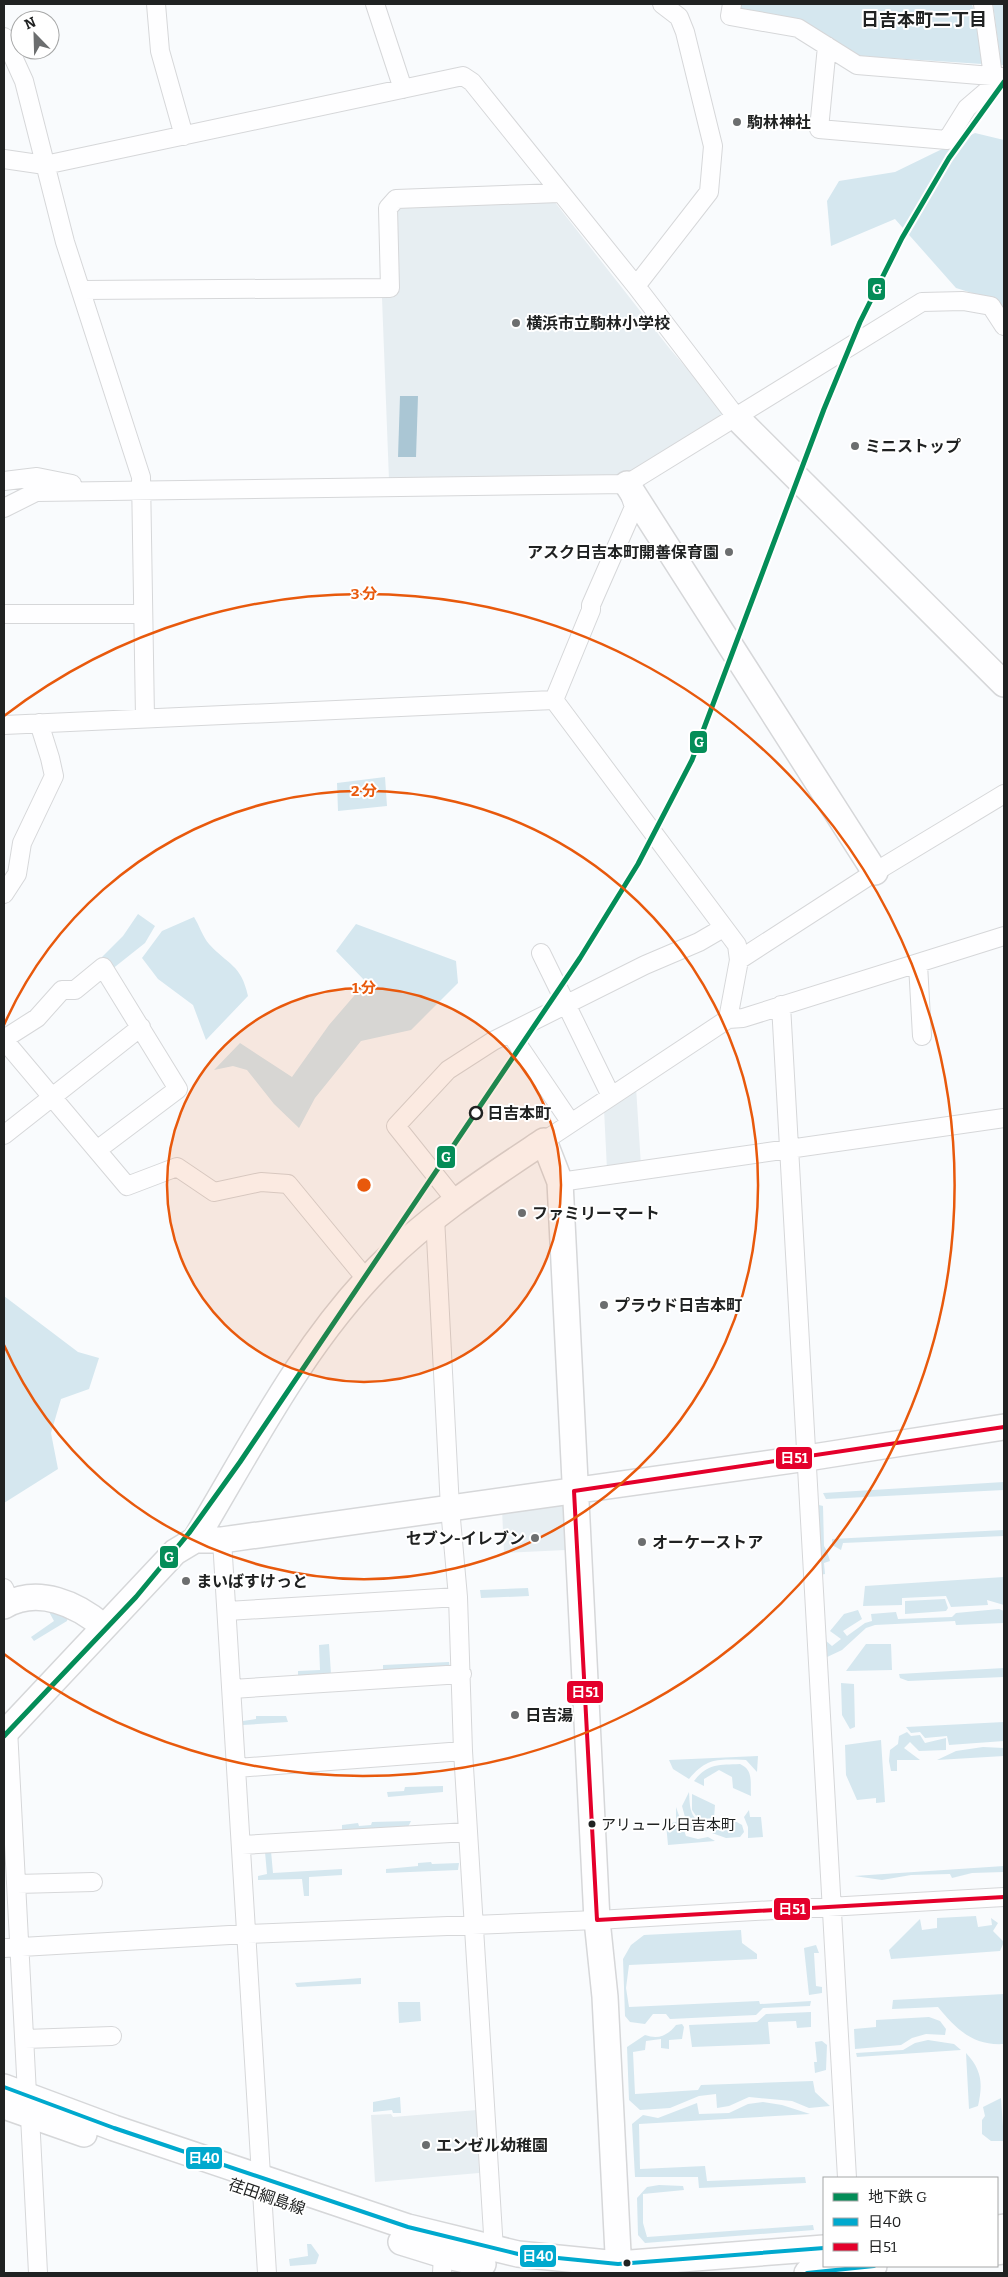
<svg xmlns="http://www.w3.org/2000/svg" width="1008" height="2277" font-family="Bitter,'Noto Sans JP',serif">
<rect width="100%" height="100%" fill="#f9fbfd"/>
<path fill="#e7eef2" d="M554 201 670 349 729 417 626 480H389L382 298 399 289 395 204Z
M636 1087 641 1166 607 1170 604 1109Z
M563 1501 566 1550 504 1553 502 1509Z
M477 2110 479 2173 375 2182 371 2115 391 2114 393 2117Z"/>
<path fill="#d5e7ef" d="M737 4H972L986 58 982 64 860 56 800 22 740 11Z
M993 4H1004V65H1001Z
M975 133 1004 140V326L985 297 956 288 895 219 831 246 827 201 839 181 895 172Z
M385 777 387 806 338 811 337 783Z
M138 914 155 926 145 943 111 970 102 957 123 936Z
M194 917C199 925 203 937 209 944 228 965 241 964 248 996L206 1040 193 1005 158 979 142 958 162 931Z
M356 924 456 961 458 983 411 1030 361 1041 315 1098 299 1128 274 1104 247 1070 233 1066 214 1070 240 1043 292 1077 329 1025 366 982 336 951Z
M4 1296 78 1352 99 1358 89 1389 61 1399 51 1433 58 1469 4 1503Z
M1004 1482V1490L826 1499 823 1493Z
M815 1504 823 1506 824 1546 827 1551 830 1561 824 1563 825 1574 820 1575Z
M1004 1530V1536L843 1543 841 1550 832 1545V1539Z
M1004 1577V1605L987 1600 988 1605 951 1607 946 1596 902 1598V1605L863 1606 865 1586Z
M528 1588 529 1596 481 1598 480 1590Z
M945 1599 948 1608 946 1611 905 1614V1601Z
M999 1609 1004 1611V1623L956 1625 955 1621 875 1625 866 1628 842 1650 825 1658V1640L832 1646 841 1639 830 1631 844 1614 858 1610 862 1619 843 1631 847 1636 865 1623 872 1621 871 1614 896 1612 898 1619 952 1617 956 1613Z
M48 1610 68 1616 67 1621 34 1641 31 1637 54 1621Z
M329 1644 331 1674 298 1677V1671L320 1670 319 1645Z
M866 1644H891L892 1670 846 1671Z
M449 1662 450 1669 383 1672V1665Z
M1004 1668V1677L908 1681 900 1678 899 1674Z
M841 1683 854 1684 855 1727 850 1729 842 1715Z
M256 1716H286L288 1722 243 1725V1721L256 1719Z
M1004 1722V1741L949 1745 947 1736 925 1738 920 1732 911 1733 906 1727Z
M907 1732 911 1736 920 1735 925 1743 946 1738V1750L919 1751 910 1742 904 1748 920 1760H897V1771H891L889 1761 890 1750 898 1744 899 1736Z
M881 1740 885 1802 876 1803V1798L857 1800 846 1775 845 1745Z
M983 1747 1004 1748V1756L937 1760 956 1751Z
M758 1756 757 1772 746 1760C719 1759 707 1757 689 1779L673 1769 669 1760Z
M740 1764C754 1770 750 1783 751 1796L733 1788 732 1777 719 1770 704 1779V1786L694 1781C708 1763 719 1765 740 1764Z
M443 1786V1792L388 1797 387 1792 404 1791 405 1787Z
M689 1792C690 1805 689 1818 703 1823L708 1831 697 1832 688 1828 682 1806Z
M692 1794 715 1805 714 1818 699 1820 692 1810Z
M676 1807 686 1836 698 1839 708 1837 715 1841 668 1845 666 1824 676 1822Z
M749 1810 750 1817H761L763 1837 748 1838V1827L744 1817Z
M411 1821 408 1827 342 1831V1825L358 1823 359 1826 371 1825 372 1822Z
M735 1821 742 1825 744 1832 740 1837 726 1838 712 1833 728 1822Z
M271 1851 273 1873 342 1869V1875L309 1877V1896H304L302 1879 258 1880V1876L267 1874 265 1852Z
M431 1862 432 1864 459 1863 458 1870 386 1873V1869L418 1866V1863Z
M1004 1866V1872L972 1873 952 1878 950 1874 911 1875 882 1880 854 1876Z
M976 1916 978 1927 992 1925 991 1918 998 1923 993 1931 1004 1942 1000 1951 891 1959 889 1950 920 1919 922 1930 937 1928V1918Z
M741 1930 742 1943 757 1954V1959L629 1965 626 1988 629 2007 759 2001 760 2004 811 2001 810 2006 763 2008 756 2015 670 2019 666 2014H653L645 2024 630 2022 625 2016 623 1959 631 1945 644 1935Z
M816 1945 819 1953H814L816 1986 822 1987V1993L809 1995 804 1948Z
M361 1978V1984L297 1987 295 1983Z
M1004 1994V2044C973 2046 956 2029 938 2007L892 2009 893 2000Z
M398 2002H420L421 2021 399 2023Z
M811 2012V2027L797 2028 796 2021 768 2022 770 2044 692 2047 689 2025 757 2022 766 2014Z
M929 2017 940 2021 946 2029 945 2035 926 2034 912 2038 901 2045 855 2049 854 2029 876 2027V2020Z
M682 2024 684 2027 682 2039 669 2040V2049L661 2048V2039L646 2041 645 2050 633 2052 635 2094 698 2090 701 2085 813 2081 815 2092 830 2106 809 2108 792 2101 749 2097 729 2106 717 2108 716 2094 699 2096 670 2108 640 2110 629 2100 627 2047 645 2035C659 2040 668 2035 676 2025Z
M928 2040 954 2044 961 2050 857 2057 856 2053 903 2050 915 2043Z
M822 2041 827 2045 826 2070 815 2073 814 2062H817L815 2042Z
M966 2053C982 2070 983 2084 978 2106L969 2109Z
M400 2097 401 2113H393L392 2110 373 2112V2102Z
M1001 2098 1004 2141H991L982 2134V2120L985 2116 983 2107Z
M763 2102 782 2105 810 2114 639 2124 640 2169 705 2166 707 2181 805 2177 806 2183 699 2188 698 2177H635L632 2124 643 2115 658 2118 697 2103 699 2114 729 2113 748 2104Z
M659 2185 683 2186 684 2190 643 2194V2223L647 2237 813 2225 814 2230 645 2243 638 2235 637 2198 647 2187Z
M307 2244H311L319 2255 316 2264 290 2266 289 2259 308 2256Z"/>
<path fill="#aac6d4" d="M400 396H418L416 457H398Z"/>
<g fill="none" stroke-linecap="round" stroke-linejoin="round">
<defs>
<path id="street" d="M156 4 160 51 184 136
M375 4 403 89
M732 4 730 16 798 28 857 65 1004 77
M4 37 24 81 65 242 141 477 145 717
M827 46 819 129 947 140 967 108 988 90 993 76 983 4
M4 159 45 165 463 76 472 82 636 286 737 418
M636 286 709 192 713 146 685 32 679 17 662 4
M82 290 390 288 388 208 396 199 559 193
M4 481 37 477 72 484
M4 508 36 492 627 484 922 302 963 301 991 306 1004 326
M4 614H143
M554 700 737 945 739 960 728 1019
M554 700 591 610V605L634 507 629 492
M4 725 554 700
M4 894 17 874 22 843 54 776 50 758 39 723
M541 953 611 1096
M739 960 875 872 1004 794
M918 964 922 1036
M781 1005 847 2178
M510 1033 571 1123
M4 1039 37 1018 62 990H75L103 967 178 1089 97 1150
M4 1040 127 1186 177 1167 214 1192 261 1182 288 1184 367 1280
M4 1135 141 1027
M544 1141 728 1019 743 1018 1004 936
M560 1182 1004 1118
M456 1201 396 1126 448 1070 493 1041 645 965 699 942 723 928
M435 1217 450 1508 458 1597 463 1751 494 2250
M222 1540 267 2273
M4 1588 10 1602
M227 1611 458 1597
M232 1689 462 1674
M8 1729 27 2094
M237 1768 463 1751
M242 1845 468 1832
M17 1884 93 1882
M4 1948 247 1934 597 1920 1004 1897
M25 2039 112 2036
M30 2116 38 2273
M442 2273 443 2255"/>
<path id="secondary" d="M737 418 1004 684
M627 484 875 872
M195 1540C251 1447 302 1345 379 1267 428 1217 487 1179 544 1141L560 1182 597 1920 605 1997 619 2273
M4 1606C38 1586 77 1604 104 1627
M4 1734 175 1552 195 1540H222L807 1458 1004 1427
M4 2087 114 2128 408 2227 518 2254 618 2264 824 2248
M4 2106 84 2134
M997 2228 1004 2227
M401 2242 443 2255 483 2264
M997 2252 1004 2251
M807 2273 874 2266"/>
</defs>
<use href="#street" stroke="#d6d7d9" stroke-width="20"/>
<use href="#secondary" stroke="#d6d7d9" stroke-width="28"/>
<use href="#street" stroke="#fefeff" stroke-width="18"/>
<use href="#secondary" stroke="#fefeff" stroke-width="25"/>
<defs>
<path id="bus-1" d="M4 2087 114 2128 408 2227 518 2254 618 2264 824 2248
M807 2273 874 2266"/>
<path id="bus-2" d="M1004 1427 574 1491 597 1920 1004 1897"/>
</defs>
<use href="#bus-1" stroke="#fff" stroke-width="8"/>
<use href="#bus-2" stroke="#fff" stroke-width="8"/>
<use href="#bus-1" stroke="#00a9ce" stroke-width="4"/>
<use href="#bus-2" stroke="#e4002b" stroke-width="4"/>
<defs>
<path id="metro-1" d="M4 1736 136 1597 189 1533 240 1462 580 958 638 864 692 760 824 409 860 322 902 238 949 158 1004 82"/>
</defs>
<use href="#metro-1" stroke="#fff" stroke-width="9"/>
<use href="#metro-1" stroke="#048d58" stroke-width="5"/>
</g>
<circle cx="364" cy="1185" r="197" fill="#e8590c" fill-opacity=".12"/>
<g fill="none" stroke="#e8590c" stroke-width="2.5">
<circle cx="364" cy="1185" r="197"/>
<path d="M4 1025A394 394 0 1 1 4 1345"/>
<path d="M4 716A591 591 0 1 1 4 1654"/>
</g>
<g fill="#6c6e6f" stroke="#fff" stroke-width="2">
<circle cx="737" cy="122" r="5"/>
<circle cx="516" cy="323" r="5"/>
<circle cx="855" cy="446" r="5"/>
<circle cx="729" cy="552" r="5"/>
<circle cx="522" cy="1213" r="5"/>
<circle cx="604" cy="1305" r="5"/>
<circle cx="535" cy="1538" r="5"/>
<circle cx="642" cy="1542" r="5"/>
<circle cx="186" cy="1581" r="5"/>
<circle cx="515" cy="1715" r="5"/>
<circle cx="426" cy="2145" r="5"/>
</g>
<circle fill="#fff" stroke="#202222" stroke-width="2.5" cx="476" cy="1113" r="6"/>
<g fill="#202222" stroke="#fff" stroke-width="2">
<circle cx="592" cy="1824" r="4.5"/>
<circle cx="627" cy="2263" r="4.5"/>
</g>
<g text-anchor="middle" stroke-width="4" stroke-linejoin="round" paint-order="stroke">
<g font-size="15" fill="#202222" stroke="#fff" text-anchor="start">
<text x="601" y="1830">アリュール日吉本町</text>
</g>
<g font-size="16" font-weight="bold" fill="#202222" stroke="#fff" text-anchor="start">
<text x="747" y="128">駒林神社</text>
<text x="526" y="329">横浜市立駒林小学校</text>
<text x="865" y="452">ミニストップ</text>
<text x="719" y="558" text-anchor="end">アスク日吉本町開善保育園</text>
<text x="532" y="1219">ファミリーマート</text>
<text x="614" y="1311">プラウド日吉本町</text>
<text x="525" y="1544" text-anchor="end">セブン-イレブン</text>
<text x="652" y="1548">オーケーストア</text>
<text x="196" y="1587">まいばすけっと</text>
<text x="525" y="1721">日吉湯</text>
<text x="436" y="2151">エンゼル幼稚園</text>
</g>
<g font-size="16" font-weight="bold" fill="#202222" stroke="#fff" text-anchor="start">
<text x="487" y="1119">日吉本町</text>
</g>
<g font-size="16" fill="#202222" stroke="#fff">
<text transform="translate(267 2196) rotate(19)" y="6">荏田綱島線</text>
</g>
<g font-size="18" font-weight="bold" fill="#202222" stroke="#fff">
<text x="924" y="26">日吉本町二丁目</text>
</g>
</g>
<circle cx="364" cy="1185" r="8" fill="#e8590c" stroke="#fff" stroke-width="2.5"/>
<g font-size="15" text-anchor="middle" font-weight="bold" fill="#e8590c" stroke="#fff" stroke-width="4" stroke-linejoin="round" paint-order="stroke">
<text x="364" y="599">3 分</text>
<text x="364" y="796">2 分</text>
<text x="364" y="993">1 分</text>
</g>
<g stroke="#fff" stroke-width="2">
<rect x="867" y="277" width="19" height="24" rx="5" fill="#048d58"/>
<rect x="689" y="730" width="19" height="24" rx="5" fill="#048d58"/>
<rect x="436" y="1145" width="20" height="24" rx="5" fill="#048d58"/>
<rect x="775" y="1446" width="38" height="24" rx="5" fill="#e4002b"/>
<rect x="159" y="1545" width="20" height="24" rx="5" fill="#048d58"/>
<rect x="566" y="1680" width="38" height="24" rx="5" fill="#e4002b"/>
<rect x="773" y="1897" width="38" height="24" rx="5" fill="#e4002b"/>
<rect x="185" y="2146" width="38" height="24" rx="5" fill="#00a9ce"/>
<rect x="519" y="2244" width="38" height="24" rx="5" fill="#00a9ce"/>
</g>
<g font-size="14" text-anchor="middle" font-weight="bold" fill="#fff">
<text x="877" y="294">G</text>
<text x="699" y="747">G</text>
<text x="446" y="1162">G</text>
<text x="794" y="1463">日51</text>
<text x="169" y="1562">G</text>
<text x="585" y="1697">日51</text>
<text x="792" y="1914">日51</text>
<text x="204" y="2163">日40</text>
<text x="538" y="2261">日40</text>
</g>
<rect width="1008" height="2277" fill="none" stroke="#202222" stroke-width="10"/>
<rect x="823" y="2177" width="175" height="90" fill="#ffffff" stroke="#a6a7a7"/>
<rect x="833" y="2193" width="25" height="8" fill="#048d58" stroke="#a6a7a7"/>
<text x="868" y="2202" font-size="15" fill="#202222">地下鉄 G</text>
<rect x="833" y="2218" width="25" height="8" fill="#00a9ce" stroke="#a6a7a7"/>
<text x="868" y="2227" font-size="15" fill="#202222">日40</text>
<rect x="833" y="2243" width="25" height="8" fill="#e4002b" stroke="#a6a7a7"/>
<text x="868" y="2252" font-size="15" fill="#202222">日51</text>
<g transform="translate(35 35) rotate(337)"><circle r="24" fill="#ffffff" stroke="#a6a7a7"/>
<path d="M0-4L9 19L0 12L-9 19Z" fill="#6c6e6f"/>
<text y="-8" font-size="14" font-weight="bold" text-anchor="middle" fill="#202222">N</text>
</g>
</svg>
